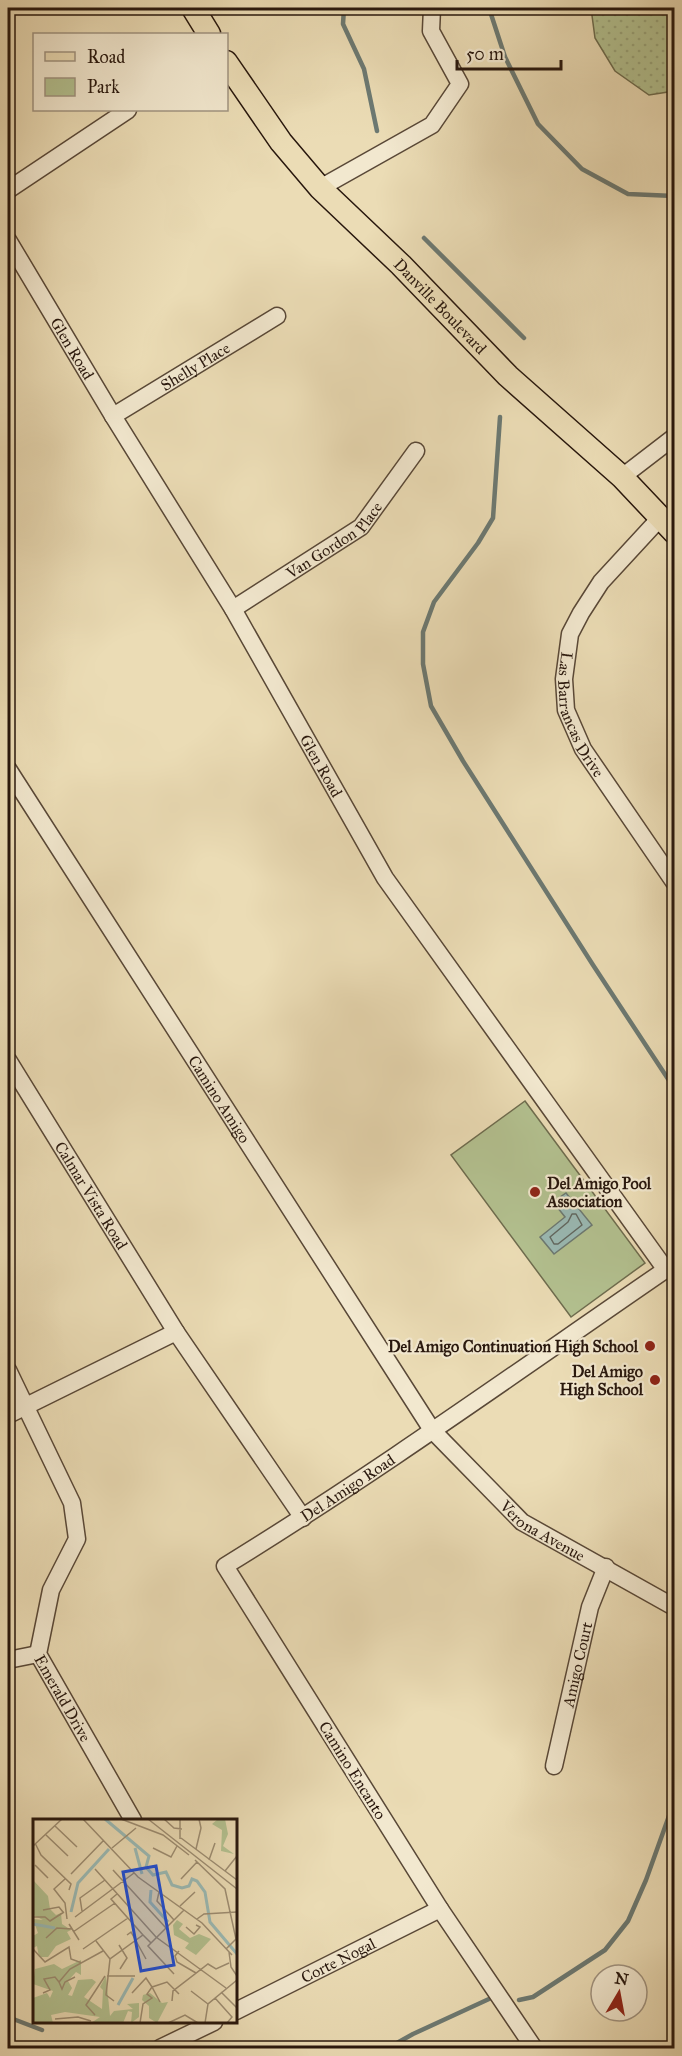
<svg xmlns="http://www.w3.org/2000/svg" width="682" height="2056" font-family="'IM FELL Great Primer',serif">
<defs>
<pattern id="green-dots" width="8" height="8" patternUnits="userSpaceOnUse" patternTransform="scale(1.5)"><rect width="8" height="8" fill="#b3c190"/><path d="M2 2h.1M6 6h.1" fill="none" stroke="#9aa57b" stroke-width="1.8" stroke-linecap="round"/></pattern>
</defs>
<rect width="100%" height="100%" fill="#ebdcb5"/>
<filter id="stains"><feTurbulence type="fractalNoise" baseFrequency=".00333" numOctaves="4"/><feColorMatrix values="0 0 0 0 .2 0 0 0 0 .09 0 0 0 0 .02 0 0 0 .5 -.17"/></filter>
<radialGradient id="worn" r=".72"><stop offset=".6" stop-color="#630" stop-opacity="0"/><stop offset="1" stop-color="#630" stop-opacity=".3"/></radialGradient>
<path fill="url(#green-dots)" stroke="#6e6c4e" stroke-width="1.5" d="M591 8H674V91L649 95 615 71 595 38Z"/>
<path fill="#b3c190" stroke="#6e6c4e" stroke-width="1.5" d="M525 1101 645 1263 571 1317 451 1155Z"/>
<path fill="#9abab5" stroke="#6c7972" stroke-width="1.5" d="M566 1193 592 1225 554 1254 540 1237 565 1217 553 1202Z"/>
<g fill="none" stroke-linecap="round" stroke-linejoin="round">
<path stroke="#616861" stroke-width="1.5" d="M572 1214H576L582 1225 558 1244H554L550 1237 568 1222Z"/>
<path stroke="#6c7972" stroke-width="4.5" d="M344 8 343 24 364 69 377 131
M489 8 505 57 538 124 582 169 628 194 674 196
M424 238 524 338
M500 417 493 518 478 543 434 602 423 632V664L431 706 463 761 593 965 674 1088
M519 2000 533 1997 605 1950 628 1921 646 1880 674 1802
M8 2017 42 2030
M388 2048 413 2034 489 1999"/>
<defs>
<g id="minor">
<path d="M320 188 432 125 460 84 431 31 432 8"/>
<path d="M8 190 128 110"/>
<path id="s1" d="M8 240 113 416 233 609 385 878 666 1270"/>
<path id="s2" d="M113 416 277 316"/>
<path d="M622 477 674 437"/>
<path id="s3" d="M660 518 601 582 581 613 570 634 564 679 566 710 583 749 674 882"/>
<path id="s4" d="M233 609 361 527 416 451"/>
<path id="s5" d="M8 769 432 1430 522 1522 674 1607"/>
<path id="s6" d="M8 1060 176 1332"/>
<path id="s7" d="M8 1370 72 1503 77 1539 51 1590 38 1654 133 1820"/>
<path d="M8 1415 176 1332 303 1518"/>
<path d="M8 1660 38 1654"/>
<path id="s8" d="M554 1766 590 1607 606 1567"/>
<path id="s9" d="M236 2011 440 1909"/>
<path d="M160 2048 214 2022"/>
<path id="s10" d="M534 2048 440 1909 225 1566C378 1472 525 1366 674 1264"/>
</g>
<g id="major">
<path d="M193 8 209 34"/>
<path id="s11" d="M226 62 281 142 320 188 401 265 508 376 622 477 674 532"/>
</g>
</defs>
<use href="#minor" stroke="#594837" stroke-width="19"/>
<use href="#major" stroke="#28170d" stroke-width="25"/>
<use href="#minor" stroke="#f2e8cf" stroke-width="16"/>
<use href="#major" stroke="#ebdcb5" stroke-width="22"/>
</g>
<g fill="#8f2418" stroke="#f2e8cf" stroke-width="2">
<circle cx="535" cy="1192" r="6"/>
<circle cx="650" cy="1346" r="6"/>
<circle cx="655" cy="1380" r="6"/>
</g>
<g text-anchor="middle" stroke-width="4.5" stroke-linejoin="round" paint-order="stroke">
<g font-size="16" fill="#28170d" stroke="#f2e8cf">
<text dy="6" stroke="none"><textPath href="#s11" startOffset="326">Danville Boulevard</textPath></text>
<text dy="6" stroke="none"><textPath href="#s1" startOffset="126">Glen Road</textPath></text>
<text dy="6" stroke="none"><textPath href="#s2" startOffset="96">Shelly Place</textPath></text>
<text dy="6" stroke="none"><textPath href="#s4" startOffset="123">Van Gordon Place</textPath></text>
<text dy="6" stroke="none"><textPath href="#s3" startOffset="232">Las Barrancas Drive</textPath></text>
<text dy="6" stroke="none"><textPath href="#s1" startOffset="612">Glen Road</textPath></text>
<text dy="6" stroke="none"><textPath href="#s5" startOffset="392">Camino Amigo</textPath></text>
<text dy="6" stroke="none"><textPath href="#s6" startOffset="159">Calmar Vista Road</textPath></text>
<text dy="6" stroke="none"><textPath href="#s10" startOffset="718">Del Amigo Road</textPath></text>
<text dy="6" stroke="none"><textPath href="#s5" startOffset="936">Verona Avenue</textPath></text>
<text dy="6" stroke="none"><textPath href="#s8" startOffset="104">Amigo Court</textPath></text>
<text dy="6" stroke="none"><textPath href="#s7" startOffset="357">Emerald Drive</textPath></text>
<text transform="translate(353 1770) rotate(58)" y="6">Camino Encanto</text>
<text dy="6" stroke="none"><textPath href="#s9" startOffset="114">Corte Nogal</textPath></text>
</g>
<g font-size="16" font-weight="bold" fill="#28170d" stroke="#f2e8cf" text-anchor="end">
<text x="547" y="1189" text-anchor="start">Del Amigo Pool<tspan x="547" dy="18">Association</tspan></text>
<text x="638" y="1352">Del Amigo Continuation High School</text>
<text x="643" y="1377">Del Amigo<tspan x="643" dy="18">High School</tspan></text>
</g>
</g>
<g transform="translate(33 1819)">
<rect width="204" height="204" fill="#ebdcb5"/>
<path d="M185 0H192L195 15 190 27 201 35 188 32 189 11 179 5Z" fill="#b3c190"/>
<path d="M0 61 15 77 17 90 23 96 28 94 29 105 38 111 34 113 38 120 23 127 15 138H6L4 127 0 129V117L5 114 0 100 10 101 0 96ZM48 141V156L43 153 35 162 39 169 35 176 39 177 45 161 59 160 63 163 51 178 69 190 70 171 67 168 73 157 77 197 81 192 100 190 94 185 106 184V198L98 204 99 193 95 192 90 204H58L67 198 32 193 18 196 20 204H0V179L14 174 17 179 20 172 0 165 2 150 21 145 29 150ZM117 174 129 184 135 183 124 204 116 199V187L109 181 110 176Z" fill="#b3c190"/>
<path d="M144 101 150 105 146 110 157 119 166 115 178 120 163 136 152 129 156 124 141 116 140 106Z" fill="#b3c190"/>
<path fill="none" stroke="#9abab5" stroke-width="3" d="M72 0 116 37 113 48 120 56 133 53 139 66 149 69 156 67 159 60 164 62 172 73 177 103 204 135M102 29 109 55M118 71 117 83 135 103M38 93 45 64 76 30M0 105 22 109M85 186 100 159"/>
<path fill="none" stroke="#9d8d72" stroke-width="1.5" d="M50 0 105 58 169 104 199 136M88 0 130 16 156 36M115 0 204 70M131 0 141 9 149 10M147 0V20M22 7 44 28M13 16 35 37M148 19 204 61M2 24 8 36 38 65 36 71M0 27 29 0M79 29 103 9M120 29 138 38 144 27M163 30 168 9 166 0M162 41 192 70 203 120 193 130M176 41 182 24M2 46 15 59M62 50 123 118 193 169M80 51 133 109M192 52 204 37M38 55 71 21M32 60 21 70 32 84 34 100M148 60 164 43M126 73 124 82 141 101M84 75 78 80 110 116M147 87 162 73M10 91 26 88 30 93M49 92 47 79 72 61M0 98H12L17 102 31 93M42 98 101 54M164 100 171 95 204 93M36 105 46 121M153 108 161 115 167 108 163 106M40 113 82 84M94 116 98 113 113 140M13 119 24 109 39 110M63 122 77 140M118 124 151 91M118 124 115 127 141 155M86 126 94 139 87 150M0 130 12 143 36 128 38 140 49 144M50 130 95 99M146 132 142 137 144 143 163 154M196 133 198 148 204 157M74 157H102M26 163 29 170 32 163 42 158M158 172 175 185M188 173 204 189M10 174 17 171 11 160 22 158 26 163 37 150 70 132M99 174 113 159 119 168 134 163 146 175M182 179 199 198 194 204M81 182 73 176 77 140 110 116 118 124M139 182 140 172 175 145 183 150 196 144M62 196 53 186 72 157M22 200 45 198 58 202M107 204 110 185 119 179 114 175 119 168 127 183M135 204 152 196 165 204M172 204 175 185 204 161"/>
<path fill="#1d4ed8" fill-opacity="0.15" stroke="#1d4ed8" stroke-width="3" d="M123 47 141 146 108 152 90 53Z"/>
<rect width="204" height="204" fill="none" stroke="#28170d" stroke-width="3"/>
</g>
<rect width="682" height="2056" fill="none" stroke="#ebdcb5" stroke-width="30"/>
<rect x="9" y="9" width="664" height="2038" fill="none" stroke="#28170d" stroke-width="3"/>
<rect x="15" y="15" width="652" height="2026" fill="none" stroke="#28170d" stroke-width="1.5"/>
<rect x="33" y="33" width="195" height="78" fill="#f2e8cf" stroke="#a19481" stroke-width="1.5"/>
<rect x="45" y="52" width="30" height="9" fill="#ebdcb5" stroke="#a19481" stroke-width="1.5"/>
<text x="87" y="63" font-size="18" fill="#28170d">Road</text>
<rect x="45" y="78" width="30" height="18" fill="#b3c190" stroke="#a19481" stroke-width="1.5"/>
<text x="87" y="93" font-size="18" fill="#28170d">Park</text>
<g transform="translate(619 1993) rotate(10)"><circle r="28" fill="#f2e8cf" stroke="#a19481" stroke-width="1.5"/>
<path d="M0-4.5L10 22L0 15L-10 22Z" fill="#8f2418"/>
<text y="-9" font-size="16" font-weight="bold" text-anchor="middle" fill="#28170d">N</text>
</g>
<path d="M457 60v9h104v-9" fill="none" stroke="#28170d" stroke-width="3"/>
<text x="466" y="60" font-size="18" fill="#28170d" stroke="#f2e8cf" stroke-width="4.5" paint-order="stroke">50 m</text>
<rect width="100%" height="100%" filter="url(#stains)"/>
<rect width="100%" height="100%" fill="url(#worn)"/>
</svg>
